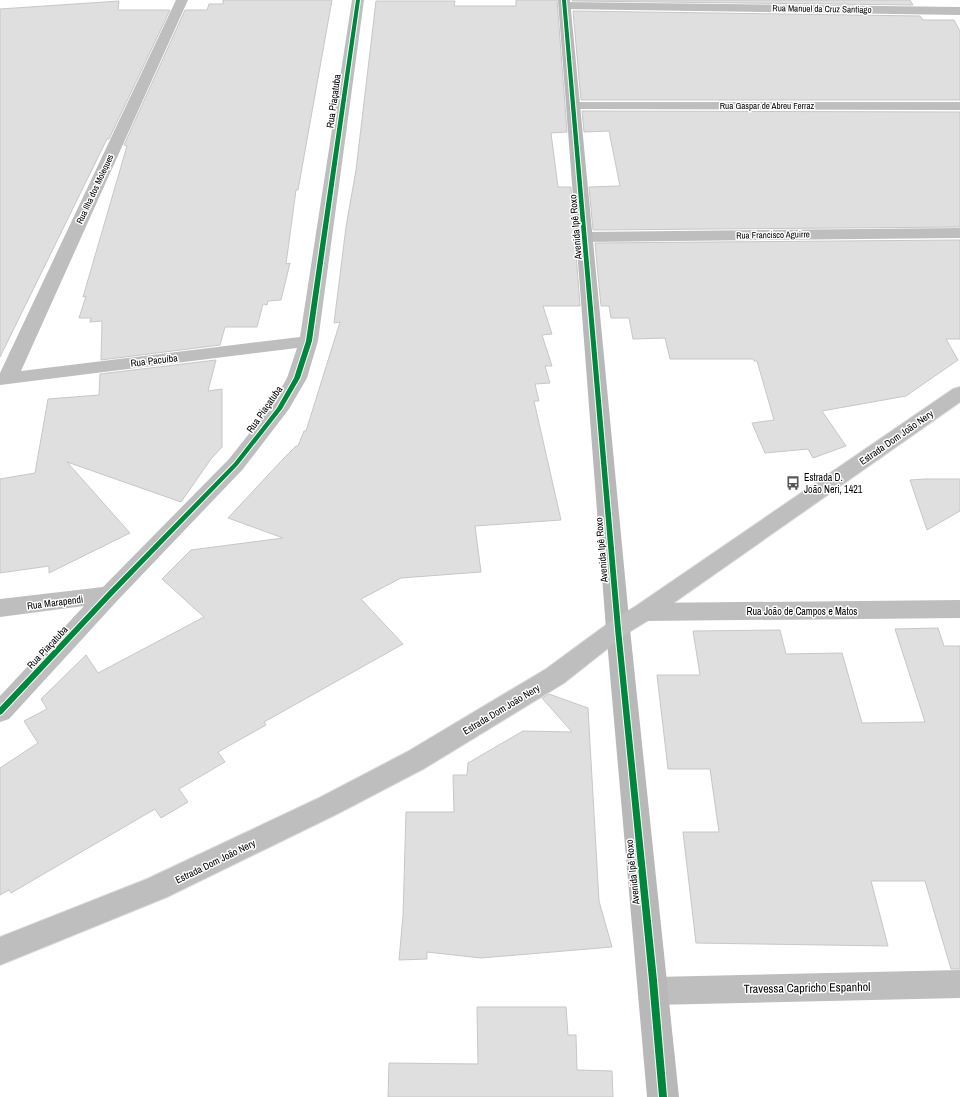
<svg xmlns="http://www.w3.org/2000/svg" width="960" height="1097" font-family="'Archivo Narrow',sans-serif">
<rect width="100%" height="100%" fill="#fff"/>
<path fill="#dfdfdf" stroke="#c7c7c7" d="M223 0H332L298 190H296L286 264 290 263 281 300 268 301 267 305 263 304 257 327H225L220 345 101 360 102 321 90 322 91 318H79L86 296 83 297 127 146 124 145 185 10H207L209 4H223Z
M516 0H557L567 132 551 133 558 187H571L580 306H543L552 334 542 335 552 366H545L550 383 535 384 539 401H534L561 520 475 526 481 572 401 578 361 599 403 644 264 722 266 725 218 752 225 762 179 789 188 802 161 818 155 809 11 893 9 890 0 895V768L38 743 24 721 47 709 41 699 86 655 98 673 204 617 162 579 191 550 283 538 228 518 283 459 296 446H298L304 431H306L340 322 334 323 346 227 356 170 376 1H455L454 6H516Z
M572 0H910L913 5 572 1Z
M119 1 118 10H170L109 139H107L0 357V9Z
M573 11 920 16 923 20H954L960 31V100H581Z
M582 111 960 112V227L593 230 589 187 620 186 609 131 584 132Z
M960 240V339H946L958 360 906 396 822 411 846 446 813 458 808 449 765 453 752 423 774 420 757 361H754V359H670L665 338 633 339 629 318H611L609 306H601L595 243Z
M216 360 208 391 222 389V447L211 459 181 502 67 462 130 533 49 573V566L0 573V479L35 473 48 399 99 395 100 374Z
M924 479H960V511L927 530 910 480Z
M938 628 944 646H960V969H951L925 881H871L888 946 696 943 683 832H719L710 769H668L657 675H700L693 631 780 630 786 654 842 653 862 723 925 722 895 629Z
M549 694 588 708 599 901 612 947 481 958 427 952V959L399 960 403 916 406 812H454L453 775H467L468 763 523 731 572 732 542 698Z
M477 1007H566L568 1035H576L577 1070 612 1071 613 1097H388L389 1063 478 1064Z"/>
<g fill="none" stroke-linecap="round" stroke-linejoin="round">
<defs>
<path id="primary" d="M960 387V402L652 618 626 634 564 683 425 768 337 814 167 897 0 965V937L147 879 319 798 407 752 546 669 610 622 636 606 953 389Z"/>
</defs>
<use href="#primary" stroke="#dbdbdb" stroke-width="2"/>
<path fill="#bebebe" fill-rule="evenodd" d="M176 0H188L21 371 300 337 352 0H364L318 341 307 378 289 409 243 469 117 601 9 719 0 722V696L84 606 0 617V599L103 587 229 459 271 406 287 378 297 348 0 385V373Z
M565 2 960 7V15L561 9 559 6Z
M574 102H960V110L569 109 567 106 569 103Z
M960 228V238L586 242 580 241 578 237 580 233 586 232Z
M960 600V618L644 621 636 618 632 612 636 606 644 603Z
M960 970V998L654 1005 644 1001 639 991 644 981 654 977Z"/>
<path fill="#b8b8b8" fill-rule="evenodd" d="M558 0H570L630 629 679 1097H647L606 629Z"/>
<use href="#primary" fill="#bebebe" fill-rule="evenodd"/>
<defs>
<path id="cycleway" d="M356 0H360L312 341 300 378 282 409 238 465 111 597 2 714 0 715V707L107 593 234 463 277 408 294 378 306 341Z
M562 0H566L621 629 657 980 667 1097H659L649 980 615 629Z"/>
</defs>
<use href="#cycleway" stroke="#fff" stroke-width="2"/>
<use href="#cycleway" fill="#00873e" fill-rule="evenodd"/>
</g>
<defs>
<symbol id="bus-bare" viewBox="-9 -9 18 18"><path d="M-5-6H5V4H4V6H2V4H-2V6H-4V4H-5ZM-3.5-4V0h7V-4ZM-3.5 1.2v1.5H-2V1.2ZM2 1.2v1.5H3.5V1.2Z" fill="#595959" stroke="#fff" stroke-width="2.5" paint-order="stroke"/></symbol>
</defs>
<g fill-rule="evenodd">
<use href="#bus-bare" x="783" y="473" width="20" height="20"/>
</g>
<g text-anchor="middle" stroke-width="3" stroke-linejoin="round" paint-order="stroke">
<g font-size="9" fill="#000" stroke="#fff">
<text transform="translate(822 9) rotate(1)" y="3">Rua Manuel da Cruz Santiago</text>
<text x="767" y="109">Rua Gaspar de Abreu Ferraz</text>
<text transform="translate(95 189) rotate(-65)" y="3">Rua Ilha dos Moleques</text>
<text transform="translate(773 235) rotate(-1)" y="3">Rua Francisco Aguirre</text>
</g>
<g font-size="10" fill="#000" stroke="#fff">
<text transform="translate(333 101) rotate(-82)" y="4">Rua Piaçatuba</text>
<text transform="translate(575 227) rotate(-95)" y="4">Avenida Ipê Roxo</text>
<text transform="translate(154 360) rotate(-7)" y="4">Rua Pacuíba</text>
<text transform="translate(264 409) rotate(-55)" y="4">Rua Piaçatuba</text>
<text transform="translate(896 437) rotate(-35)" y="4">Estrada Dom João Nery</text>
<text transform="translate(601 550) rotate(-95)" y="4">Avenida Ipê Roxo</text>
<text transform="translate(55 602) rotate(-7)" y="4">Rua Marapendi</text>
<text x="802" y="615">Rua João de Campos e Matos</text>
<text transform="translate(47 647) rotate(-47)" y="4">Rua Piaçatuba</text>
<text transform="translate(501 709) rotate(-31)" y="4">Estrada Dom João Nery</text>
<text transform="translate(215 861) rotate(-26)" y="4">Estrada Dom João Nery</text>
<text transform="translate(632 872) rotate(-96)" y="4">Avenida Ipê Roxo</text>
</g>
<g font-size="10" fill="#000" stroke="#fff" text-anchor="start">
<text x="804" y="481">Estrada D.<tspan x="804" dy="12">João Neri, 1421</tspan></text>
</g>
<g font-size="12" fill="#000" stroke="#fff">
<text transform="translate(807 988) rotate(-1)" y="4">Travessa Capricho Espanhol</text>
</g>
</g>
</svg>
